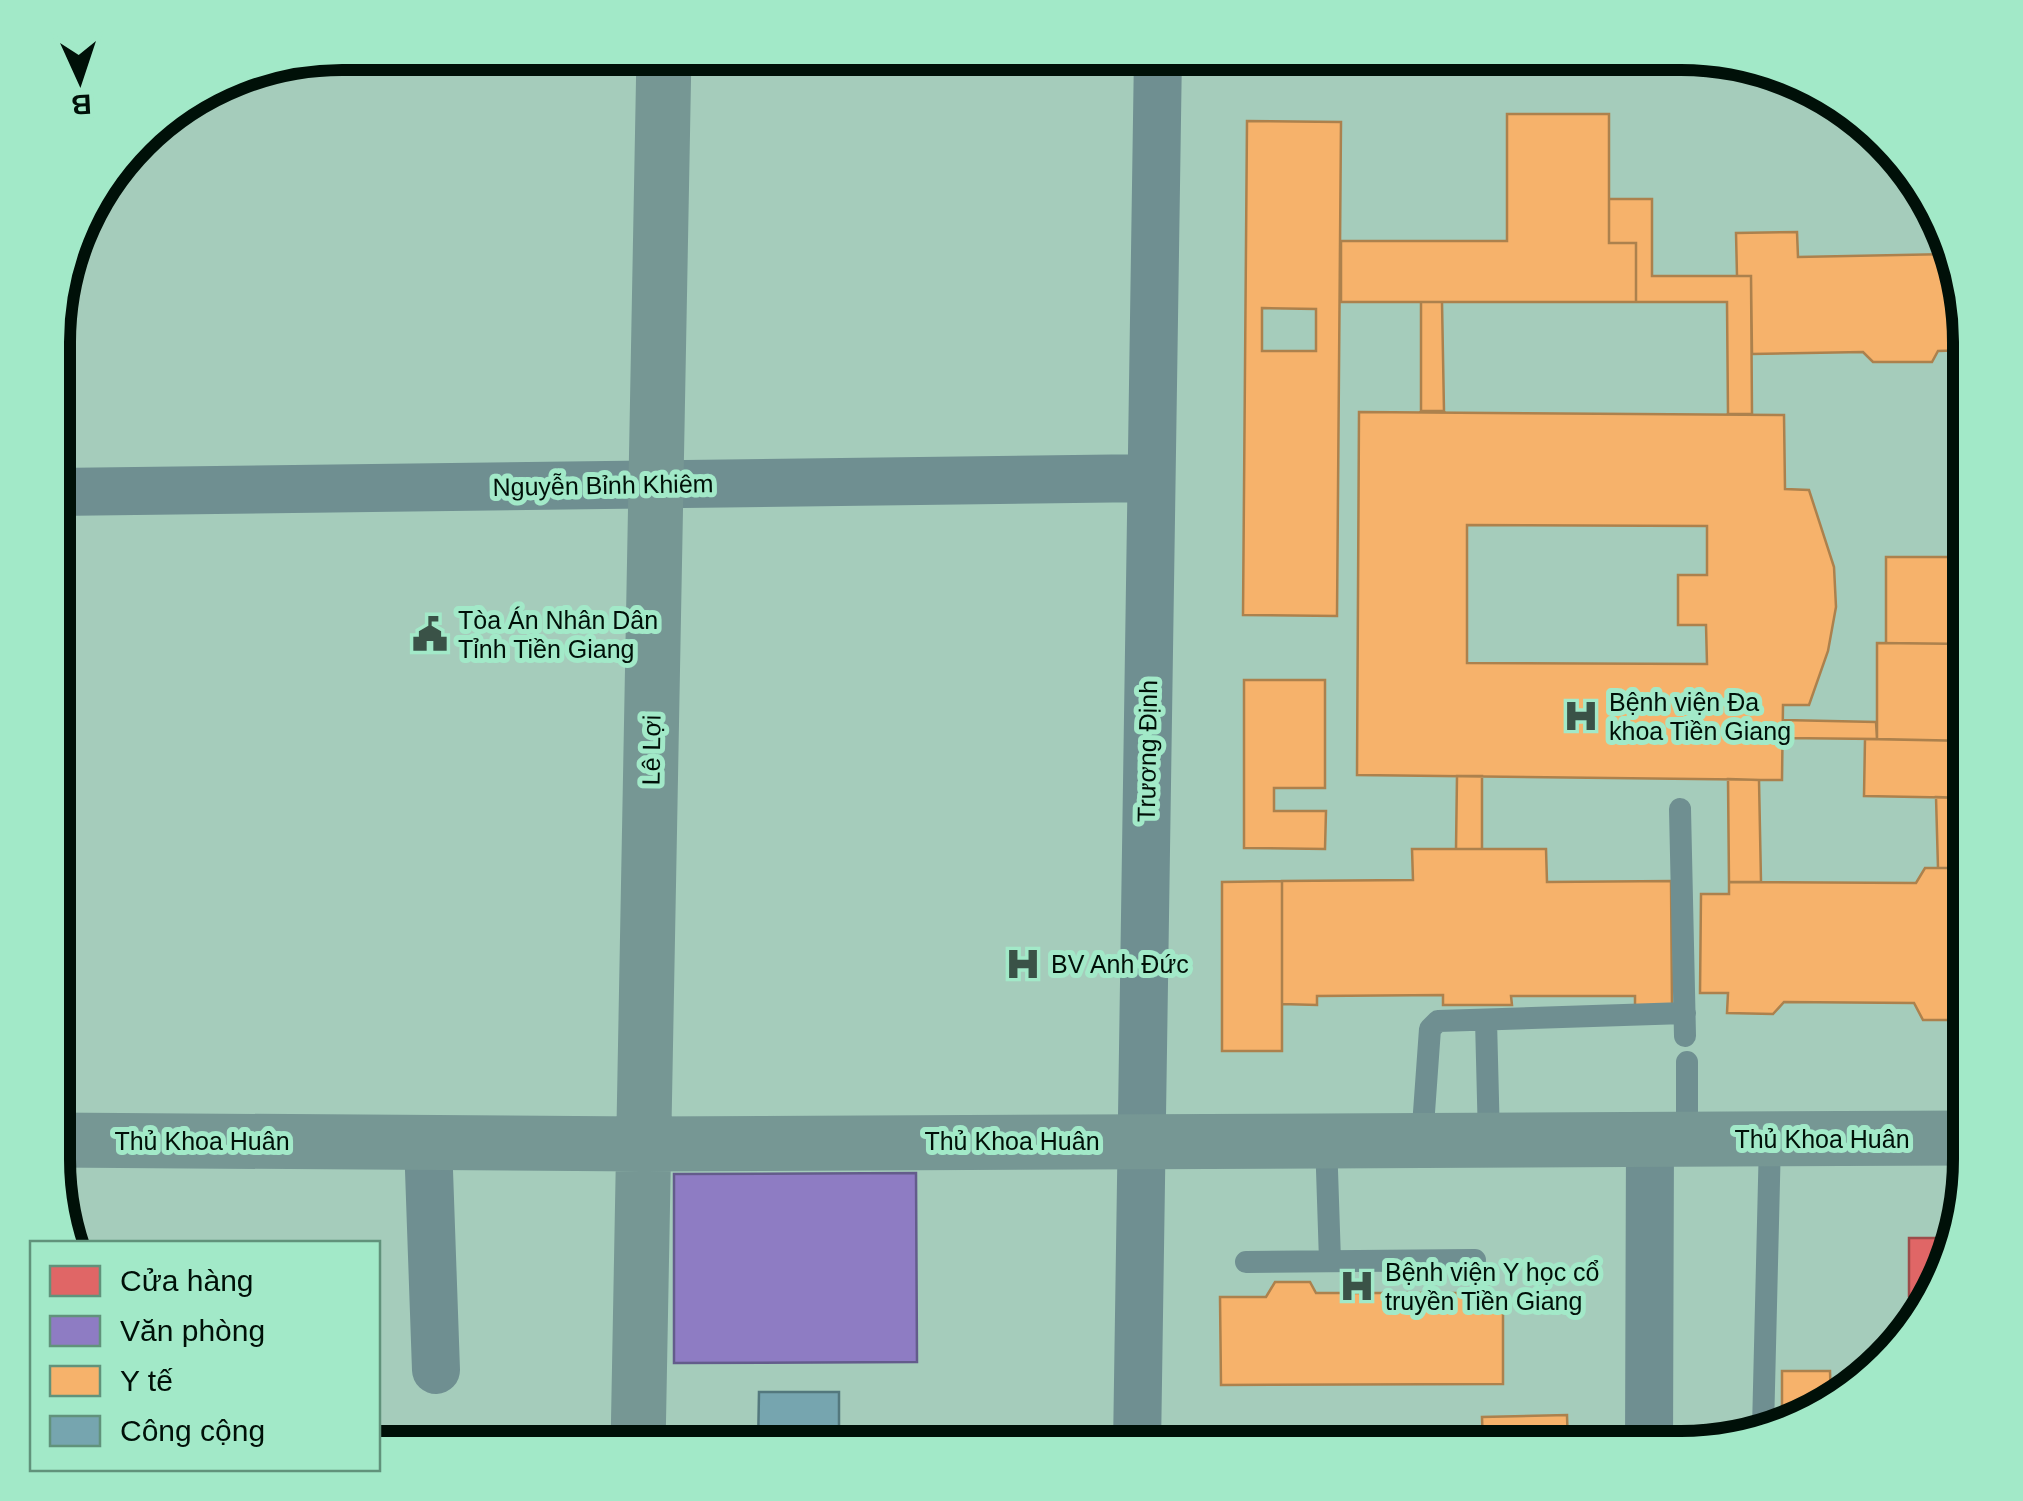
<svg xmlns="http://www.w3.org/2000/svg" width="2023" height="1501" font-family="Arial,sans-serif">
<rect width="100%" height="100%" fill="#a5ccbb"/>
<path fill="#e06666" stroke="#9d4c4a" stroke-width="2.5" d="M1909 1238H1956L1948 1270 1932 1296H1909Z"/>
<path fill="#8e7cc3" stroke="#635c8b" stroke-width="2.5" d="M916 1173 917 1362 674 1363V1174Z"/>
<path fill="#f6b26b" stroke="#ac814d" stroke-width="2.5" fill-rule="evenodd" d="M1507 114H1609V243H1636V302H1341V241H1507Z
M1247 121 1341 122 1337 616 1243 615ZM1262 308 1316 309V351H1262Z
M1609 199H1652V276H1751L1752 414H1728L1727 302H1636V243H1609Z
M1797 232 1798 257 1950 254 1970 350 1938 351 1932 362H1873L1863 352 1752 354 1751 276H1737L1736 233Z
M1421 302H1442L1444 411H1421Z
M1359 412 1784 415 1785 489 1809 490 1834 567 1836 607 1828 651 1809 705H1783L1782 780 1357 775ZM1467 525 1707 526V575H1678V625H1706L1707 664 1467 663Z
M1886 557H1970V644L1886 643Z
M1877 643 1970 644V741L1877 739Z
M1244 680H1325V788H1274V811H1326L1325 849 1244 848Z
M1783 720 1876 722 1877 739 1783 738Z
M1865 739 1970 741V798L1864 796Z
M1457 776H1482V849H1456Z
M1728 779 1759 780 1761 882H1729Z
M1936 797 1962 798 1963 868H1938Z
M1412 849H1546L1547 882 1671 881 1672 1008 1635 1009V996H1511L1512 1005H1443V995L1317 996V1005L1282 1004V881L1413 880Z
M1925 868H1970V1020H1923L1914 1003 1784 1002 1773 1014 1727 1013 1728 993H1700L1701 894H1729V882L1916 883Z
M1282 881V1051H1222V882Z
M1275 1282H1310L1316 1293H1503V1384L1221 1385 1220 1297H1266Z
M1782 1371H1830L1831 1402 1808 1419 1782 1425Z
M1567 1415 1568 1448H1483L1482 1417Z"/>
<path fill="#76a5af" stroke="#53787d" stroke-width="2.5" d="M759 1392H839V1448H758Z"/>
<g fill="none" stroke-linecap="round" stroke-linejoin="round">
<path stroke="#6f8f91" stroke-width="22" d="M1680 809 1685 1036
M1486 1020 1489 1139
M1687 1062V1140
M1326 1140 1330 1261
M1422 1140 1430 1029 1438 1021 1685 1013
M1246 1262 1475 1260
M1763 1429 1770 1140"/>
<path stroke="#6f8f91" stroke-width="48" d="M55 492 1151 478
M428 1142 436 1370
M1137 1448 1158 53
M1649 1448 1650 1140"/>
<path stroke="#769794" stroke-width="55" d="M53 1140 643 1144 1970 1138
M638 1448 664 53"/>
</g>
<defs>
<symbol id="civic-bare" viewBox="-9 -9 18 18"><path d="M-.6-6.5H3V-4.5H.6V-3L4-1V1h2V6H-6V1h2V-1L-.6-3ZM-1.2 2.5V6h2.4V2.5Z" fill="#3a5247" stroke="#a2e9c8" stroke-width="2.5" paint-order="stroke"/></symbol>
<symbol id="hospital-bare" viewBox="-9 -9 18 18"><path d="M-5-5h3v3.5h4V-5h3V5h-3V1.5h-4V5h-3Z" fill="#3a5247" stroke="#a2e9c8" stroke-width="2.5" paint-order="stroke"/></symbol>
</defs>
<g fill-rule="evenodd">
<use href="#civic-bare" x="405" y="609" width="50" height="50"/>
<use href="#hospital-bare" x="1556" y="691" width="50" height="50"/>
<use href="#hospital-bare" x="998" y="939" width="50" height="50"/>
<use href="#hospital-bare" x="1332" y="1261" width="50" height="50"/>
</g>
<g text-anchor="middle" stroke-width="10" stroke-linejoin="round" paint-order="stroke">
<g font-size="25" fill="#001008" stroke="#a2e9c8">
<text transform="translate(603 485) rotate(-1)" y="9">Nguyễn Bỉnh Khiêm</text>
<text transform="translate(651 750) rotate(-89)" y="9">Lê Lợi</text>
<text transform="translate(1147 751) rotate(-89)" y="9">Trương Định</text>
<text x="1822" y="1148">Thủ Khoa Huân</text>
<text x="202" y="1150">Thủ Khoa Huân</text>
<text x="1012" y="1150">Thủ Khoa Huân</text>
</g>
<g font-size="25" fill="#001008" stroke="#a2e9c8" text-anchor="start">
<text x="458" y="629">Tòa Án Nhân Dân<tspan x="458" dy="29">Tỉnh Tiền Giang</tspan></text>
<text x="1609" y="711">Bệnh viện Đa<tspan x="1609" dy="29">khoa Tiền Giang</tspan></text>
<text x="1051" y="973">BV Anh Đức</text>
<text x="1385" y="1281">Bệnh viện Y học cổ<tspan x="1385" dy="29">truyền Tiền Giang</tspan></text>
</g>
</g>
<path d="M0 0H2023V1501H0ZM342 70H1681A272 272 0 0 1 1953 342V1159A272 272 0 0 1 1681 1431H342A272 272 0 0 1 70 1159V342A272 272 0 0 1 342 70Z" fill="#a2e9c8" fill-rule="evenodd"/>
<path fill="none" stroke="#001008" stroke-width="12" d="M342 70H1681A272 272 0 0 1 1953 342V1159A272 272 0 0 1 1681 1431H342A272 272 0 0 1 70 1159V342A272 272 0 0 1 342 70Z"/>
<rect x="30" y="1241" width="350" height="230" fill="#a2e9c8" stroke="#61927b" stroke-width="2.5"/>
<rect x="50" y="1266" width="50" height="30" fill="#e06666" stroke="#61927b" stroke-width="2.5"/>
<text x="120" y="1291" font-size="30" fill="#001008">Cửa hàng</text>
<rect x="50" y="1316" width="50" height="30" fill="#8e7cc3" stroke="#61927b" stroke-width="2.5"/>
<text x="120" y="1341" font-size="30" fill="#001008">Văn phòng</text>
<rect x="50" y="1366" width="50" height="30" fill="#f6b26b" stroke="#61927b" stroke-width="2.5"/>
<text x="120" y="1391" font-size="30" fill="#001008">Y tế</text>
<rect x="50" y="1416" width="50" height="30" fill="#76a5af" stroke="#61927b" stroke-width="2.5"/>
<text x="120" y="1441" font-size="30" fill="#001008">Công cộng</text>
<g transform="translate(80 80) rotate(177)" stroke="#a2e9c8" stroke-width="8" paint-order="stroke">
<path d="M0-8L18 38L0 25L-18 38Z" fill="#001008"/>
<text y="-15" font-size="28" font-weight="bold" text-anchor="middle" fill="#001008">B</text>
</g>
</svg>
